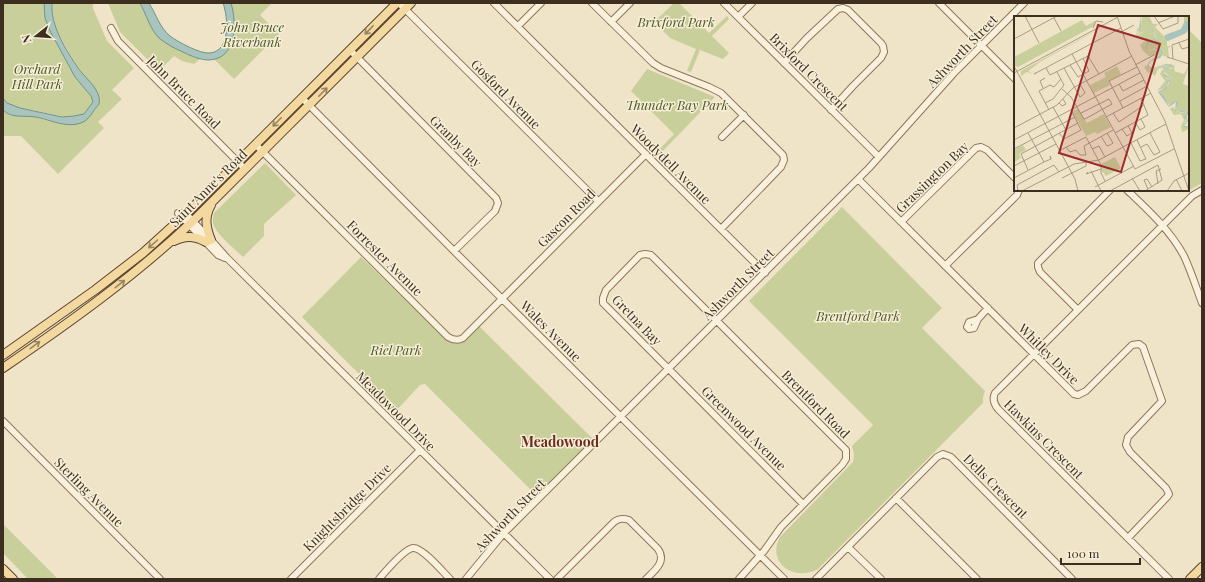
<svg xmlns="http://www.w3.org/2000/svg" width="1205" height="582" font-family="'Playfair Display',serif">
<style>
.green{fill:#c9cf9b}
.water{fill:#a9c4bc;stroke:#6f938a}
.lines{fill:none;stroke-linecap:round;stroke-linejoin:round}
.minor-casing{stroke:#8d765c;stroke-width:8}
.major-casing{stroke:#5b4430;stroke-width:10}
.minor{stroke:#faf1dc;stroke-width:6}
.major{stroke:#f3d9a0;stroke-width:8}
.oneway{stroke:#988460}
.labels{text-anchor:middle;stroke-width:3;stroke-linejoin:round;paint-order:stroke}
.park-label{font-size:13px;font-style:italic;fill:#4d5a26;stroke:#f7eed8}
.street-label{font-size:13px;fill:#3d2e20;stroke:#f7eed8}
.neighbourhood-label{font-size:14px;font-weight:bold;fill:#6b2e1e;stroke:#f7eed8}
.inset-road{fill:none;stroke:#a89b85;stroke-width:1}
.view{fill:#9e2a2b;fill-opacity:0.15;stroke:#9e2a2b;stroke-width:2}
.inset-edge{fill:none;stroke:#3d2e20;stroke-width:2}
</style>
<rect width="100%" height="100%" fill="#f0e4c8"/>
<path class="green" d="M3 3H44V8L57 45 75 77 91 96 93 102 84 114 65 117 12 106 7 103 3 98Z
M52 3H93V8L107 41 134 68 112 90 122 99 98 122 104 128 58 174 21 136H3V110L4 111 35 117 56 123 73 124 86 120 99 104 98 94 78 68 56 30 52 12Z
M108 3H140L149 21 193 57 200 59 194 64 182 61 174 56 159 71 120 32Z
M231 3H272L260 15 279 34 234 79 214 59 223 55 232 6Z
M674 3H679L709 33 727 16 729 19 712 36 729 53 723 59 700 50 691 72 687 71 696 49 670 38 654 22Z
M1188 29 1202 43V183L1186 192 1184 190H1188Z
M647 69 715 97 659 155 656 153 674 134 631 91Z
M265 163 296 195 264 224V236L243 257C234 248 220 238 214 226 212 222 213 217 214 213Z
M842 207 942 308 922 328 985 391 983 397V403L818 569C794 582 766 563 780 537L853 462 854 454 852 446 873 425 749 301Z
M361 257 449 342C463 345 469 335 479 326L592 438 591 442 539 496H537L425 384 420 385 396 411 302 317Z
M3 524 58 579H28L3 553Z"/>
<path class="water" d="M44 3H52C50 25 66 50 78 68 85 78 102 90 99 104 94 109 91 117 85 121 70 130 51 120 36 117 24 115 12 119 3 110V98L7 103 20 108 62 117 74 116 84 114 93 102 91 96 75 77 50 31 45 18Z
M140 3H149C156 14 160 28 170 36 178 42 200 54 210 53 231 51 228 17 223 3H231C237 23 237 59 209 60 200 60 191 56 183 52 174 48 166 44 159 38 150 29 146 14 140 3Z"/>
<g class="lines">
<g class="minor-casing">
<path id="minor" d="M399 3 598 201
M494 3 765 273
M592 3 653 63 661 68 709 87 721 93 783 155 784 160 781 167 721 229
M724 3 879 157
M939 3 1015 79
M738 17 752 3
M611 22 630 3
M518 26 541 3
M111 28 118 41 245 169
M350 50 496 198 498 203 495 211 454 251
M784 63 807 38 838 9 843 8 848 10 881 43 883 46 884 52 881 58 853 86 831 110
M302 98 454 251 784 579
M722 137 744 115
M255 144 448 337C453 340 458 341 463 338L646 154
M858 179 1074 394 1078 395 1086 391 1132 345 1139 344 1143 347 1162 401 1128 437 1126 445 1130 452 1166 488 1169 494 1167 497 1128 538
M1127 190C1148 210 1170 230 1184 256 1191 271 1196 287 1202 303
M178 213 186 214 211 240 227 258 550 579
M180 215 218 255 225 258
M901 222 976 148 981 147 987 150 1015 178
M945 266 1017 195 1019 190
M1078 310 1040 272 1038 267V263L1110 190
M978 319 974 328 969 329 967 327 969 322 978 319 988 308
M3 421 160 579
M896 498 977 579
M848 547 881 579
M291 579 420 450
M379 579C385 572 404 549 413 548 422 547 443 572 450 579
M466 579 503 534 869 168 954 73 1024 3
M557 579 614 522C619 518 623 518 629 520L658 549C667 562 654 571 646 579
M739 579 764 551 781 527 842 465 846 459V450L651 255 645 254 640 255 606 290 603 298V303L803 504
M816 579 937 457 943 454 951 457 1072 579
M1169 579 998 409C994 404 992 399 995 393L1192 196 1202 190"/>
</g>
<g class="major-casing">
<path id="major" d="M211 205C204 217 206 228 211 240
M174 241C186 235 195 236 206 242
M3 355 95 290 143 253 186 214 397 3
M3 368C69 323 135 276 193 221L411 3
M3 569 13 579
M1190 579 1202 567"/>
</g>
<use href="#minor" class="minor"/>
<use href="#major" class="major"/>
</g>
<defs><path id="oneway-shaft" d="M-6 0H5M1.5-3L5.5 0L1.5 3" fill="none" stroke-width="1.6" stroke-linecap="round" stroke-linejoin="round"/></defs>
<g class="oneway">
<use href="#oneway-shaft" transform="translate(369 30) rotate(134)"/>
<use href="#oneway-shaft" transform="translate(323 92) rotate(-45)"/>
<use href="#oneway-shaft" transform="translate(277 122) rotate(135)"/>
<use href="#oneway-shaft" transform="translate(153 244) rotate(138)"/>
<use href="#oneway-shaft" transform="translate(120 284) rotate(-38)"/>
<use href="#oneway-shaft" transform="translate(35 345) rotate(-36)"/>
</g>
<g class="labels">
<g class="park-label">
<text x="676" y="27">Brixford Park</text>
<text x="252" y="32">John Bruce<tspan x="252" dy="15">Riverbank</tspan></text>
<text x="37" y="74">Orchard<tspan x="37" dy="15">Hill Park</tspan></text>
<text x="677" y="110">Thunder Bay Park</text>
<text x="858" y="321">Brentford Park</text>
<text x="396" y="355">Riel Park</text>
</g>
<g class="street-label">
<text transform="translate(962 51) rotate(-46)" y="5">Ashworth Street</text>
<text transform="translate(809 72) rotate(45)" y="5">Brixford Crescent</text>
<text transform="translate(184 92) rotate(45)" y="5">John Bruce Road</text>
<text transform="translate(506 94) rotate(45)" y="5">Gosford Avenue</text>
<text transform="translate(456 141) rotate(45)" y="5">Granby Bay</text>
<text transform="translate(671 164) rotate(45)" y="5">Woodydell Avenue</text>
<text transform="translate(932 177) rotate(-44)" y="5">Grassington Bay</text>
<text transform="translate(208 188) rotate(-45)" y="5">Saint Anne's Road</text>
<text transform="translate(566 218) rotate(-45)" y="5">Gascon Road</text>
<text transform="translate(385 258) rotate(45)" y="5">Forrester Avenue</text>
<text transform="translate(738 284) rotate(-45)" y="5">Ashworth Street</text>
<text transform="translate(637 320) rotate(46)" y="5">Gretna Bay</text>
<text transform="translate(551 331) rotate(45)" y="5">Wales Avenue</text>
<text transform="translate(1049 354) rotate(45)" y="5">Whitley Drive</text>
<text transform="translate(816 404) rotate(45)" y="5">Brentford Road</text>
<text transform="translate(396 411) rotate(45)" y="5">Meadowood Drive</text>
<text transform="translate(744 428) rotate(45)" y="5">Greenwood Avenue</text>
<text transform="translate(1044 439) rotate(45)" y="5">Hawkins Crescent</text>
<text transform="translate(996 486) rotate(45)" y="5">Dells Crescent</text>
<text transform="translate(89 492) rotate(45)" y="5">Sterling Avenue</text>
<text transform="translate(347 507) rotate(-45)" y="5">Knightsbridge Drive</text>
<text transform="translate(510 515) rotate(-46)" y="5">Ashworth Street</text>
</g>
<g class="neighbourhood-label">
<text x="560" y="447">Meadowood</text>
</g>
</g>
<g transform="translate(1014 16)">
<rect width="175" height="175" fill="#f0e4c8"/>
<path d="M128 0H135L139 8H144L141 11 150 20 167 13 170 9V0H175V13L172 17 153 25V30H157L154 32 155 41 149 40 150 35 146 33 141 32 132 35 144 33 149 36 148 39 135 40 129 35 126 29 132 24 122 21 123 13 126 11 123 16 124 19 126 18 134 13 139 15 141 20 145 25 141 16 136 12 124 18 127 11ZM68 4 72 10 81 5 80 10 4 51 1 50 0 41ZM101 4 26 46 14 55 19 58 13 56 7 60V55ZM161 45 160 55 170 58 175 49 169 68 175 70V96L161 94 163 86H159L156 90 146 76 154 70 155 65 159 63 150 56 153 53 159 54V52H152L149 55 152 62 157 63 153 67 152 71 143 75 151 65 146 58 149 52 144 53 141 60 136 56 134 57 130 51 133 49 139 53 157 48 160 50ZM103 50 107 58 95 65 96 69 80 77 76 69 92 61 90 57ZM159 91 163 96 174 97 169 111 175 110V113L168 116 167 110 170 104 167 98 160 99 156 93ZM64 93 73 107 90 98 97 111 83 118 81 116 72 120 59 97 60 94ZM9 129 12 134 5 138 7 142 0 146V134ZM101 141 107 152 92 160 87 154V148Z" fill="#c9cf9b"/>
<path d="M127 0V11L124 18 136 12 141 16 146 27 144 28 140 24 135 26 132 34 143 32 148 34 150 37 146 42 137 45 134 50 139 52 152 48 158 49 160 54 153 53 149 57 159 63 154 66 153 72 146 76 151 82 155 90 159 86 162 85 164 87 161 94 175 96V98L172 100 174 105 170 110H175L171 112 169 110 173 104 170 101 174 97 161 95 162 86 155 91 144 76 152 71 153 65 158 63 151 61 149 56 152 52 159 53 158 50 152 49 138 53 133 50 136 45 149 37 143 33 131 34 134 25 140 23 145 26 140 16 135 13 124 18ZM175 4V12L172 17 154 25 151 23V19L167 13 171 5Z" fill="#a9c4bc"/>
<path class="inset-road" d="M11 0 25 27M103 0 115 35 151 105 175 175M140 0 149 13 164 7V0M40 2 47 15M144 7 161 0M79 12 82 5 89 6M107 16 120 9M0 23 43 0M165 27 168 33 175 31M58 38 121 153 160 133M153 41 175 48M159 43 158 29 175 23M56 49 64 61 75 55 69 42M121 49 140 39M0 50 61 163 64 175M32 52 36 59 50 52M0 57 104 1M22 57 20 58 107 12M66 68 71 77 66 81 50 52 74 40 85 58M105 68 109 75 130 64M29 72 26 65 31 62 30 63M48 73 57 81 70 103H71L98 88 95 83 67 97M106 85 133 70M31 87 39 83 50 69 43 56M45 87 48 90 52 88 49 83M39 91 52 114M109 92 95 65 123 51M35 94 25 75 36 69 40 71 47 63M99 97 105 106 130 89M92 101 137 77M121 106 126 114 131 111 127 103M0 112 43 89 59 72 118 40M108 113 113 120 118 117 114 110M14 117 30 146M45 117 50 123 67 114 57 94M101 117 134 99 127 82M87 120 93 130 96 129 99 127 93 117M0 124 126 57M117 127 126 145 132 143 123 124M52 131 56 136 62 134 66 139H72L70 130 99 114M127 131 133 128 140 139 146 136 136 117M0 133 61 101M78 133 85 130 91 141M45 135 72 121 87 149V157L91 165M0 150 42 128M14 154 7 138 64 107M77 155 87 175M74 156 72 158 87 153M0 162 30 146 37 143V142L36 140 37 143M48 162 72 150V146M118 162 126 175M162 163 168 175M144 168 142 155 147 153M81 171 120 150M134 173 130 164 133 163 138 171M4 175 3 169 40 149 45 156M8 175 60 148 85 144 152 108M96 175 144 149 148 164 131 175M153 175 160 165 175 157"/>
<path class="view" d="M84 9 146 28 107 156 45 137Z"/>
<rect width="175" height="175" class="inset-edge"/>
</g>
<rect width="1205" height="582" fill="none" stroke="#3d2e20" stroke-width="8"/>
<g transform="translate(36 36) rotate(253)" stroke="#f7eed8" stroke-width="3" paint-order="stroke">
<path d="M0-3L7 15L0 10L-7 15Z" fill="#3d2e20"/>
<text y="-6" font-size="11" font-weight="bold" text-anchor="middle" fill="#3d2e20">N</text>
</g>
<path d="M1061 558v6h79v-6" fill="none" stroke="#3d2e20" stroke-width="2"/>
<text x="1067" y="558" font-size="12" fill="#3d2e20" stroke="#f7eed8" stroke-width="3" paint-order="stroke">100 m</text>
</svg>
